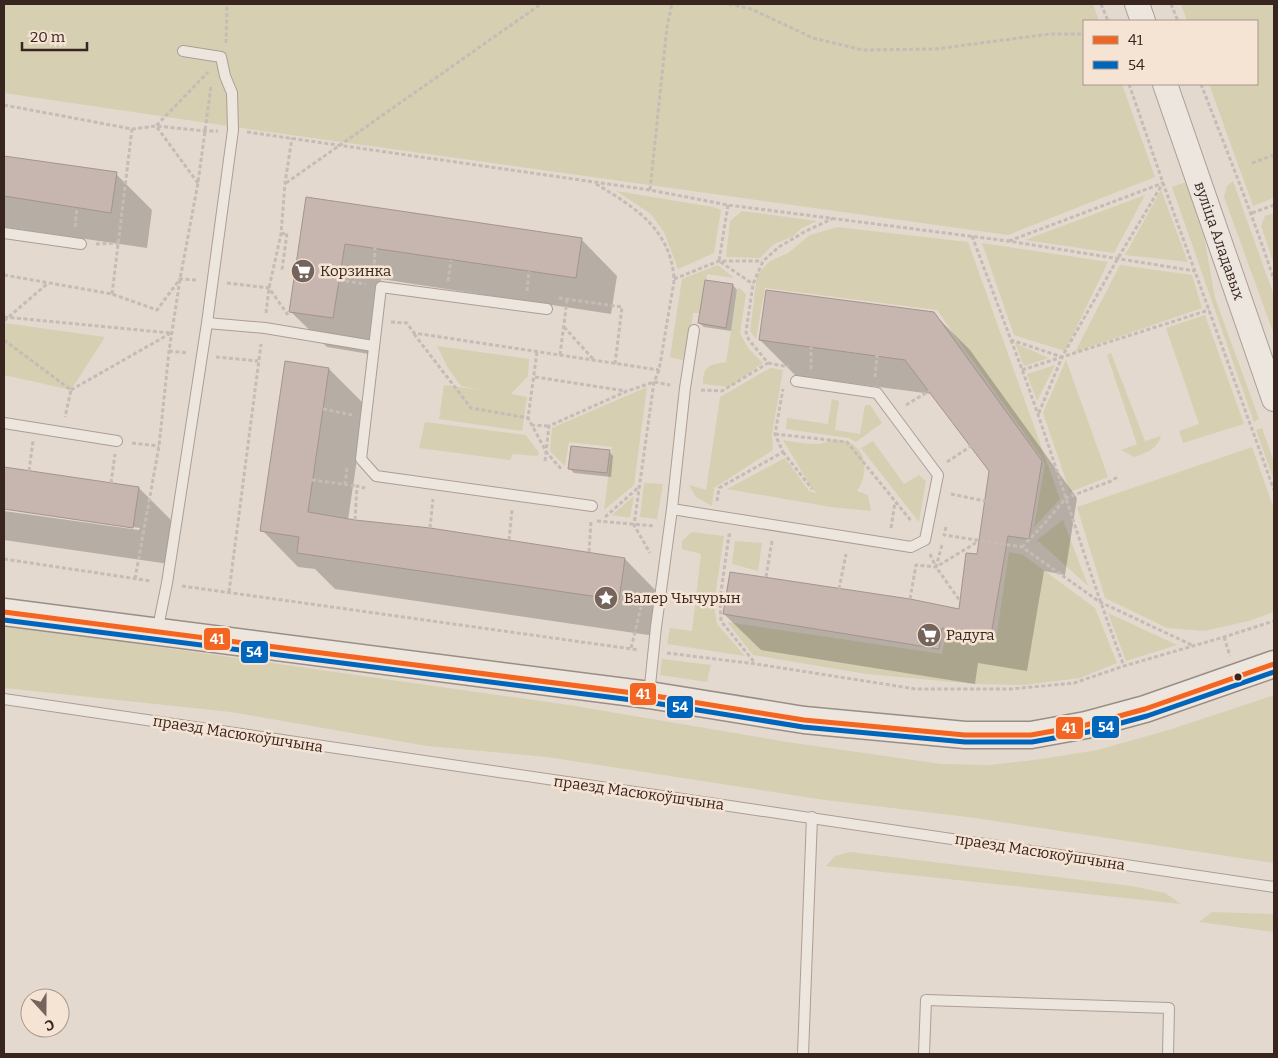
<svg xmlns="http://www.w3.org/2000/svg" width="1278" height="1058" font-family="Bitter,serif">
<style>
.green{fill:#d6cfb1}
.shadow{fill:#0003}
.building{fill:#c7b6af;stroke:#a4948d}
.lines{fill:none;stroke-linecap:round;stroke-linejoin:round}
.service-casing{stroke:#a99f97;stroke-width:12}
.tertiary-casing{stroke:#a99f97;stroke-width:26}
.secondary-casing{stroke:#998e86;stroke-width:29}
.path{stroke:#c5bcb6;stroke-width:3;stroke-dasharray:4 2.5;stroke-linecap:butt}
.service{stroke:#ece6df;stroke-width:10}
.tertiary{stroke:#ece6df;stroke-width:24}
.secondary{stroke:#ece6df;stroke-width:26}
.bus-1-casing{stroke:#f5e4d4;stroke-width:9}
.bus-2-casing{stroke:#f5e4d4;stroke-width:9}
.bus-1{stroke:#f26522;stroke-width:5}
.bus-2{stroke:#0065bd;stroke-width:5}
.bus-dot{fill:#38251f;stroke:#f5e4d4;stroke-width:2}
.labels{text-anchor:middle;stroke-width:5;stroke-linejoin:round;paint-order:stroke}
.street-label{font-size:15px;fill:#38251f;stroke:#f5e4d4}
.poi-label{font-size:15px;fill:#38251f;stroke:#f5e4d4;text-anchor:start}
.line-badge{stroke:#f5e4d4;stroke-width:2}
.badge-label{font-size:14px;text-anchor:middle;font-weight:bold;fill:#fff}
</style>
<rect width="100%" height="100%" fill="#e4d9ce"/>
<path class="green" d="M4 4H1093L1099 21H1084V84H1122L1155 177 1008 235 255 130 4 93Z
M1181 4H1274V198L1253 206 1209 84H1257V21H1187Z
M1233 181 1274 296V335L1224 197 1227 186Z
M1186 182 1204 237 1215 298 1259 419 1254 422 1172 187Z
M1161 190 1188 262 1125 255Z
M616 191 713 207 721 210 714 253 678 269 664 232 651 214Z
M1145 195 1114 253 1025 240Z
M742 211 817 221 802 228 792 237 774 244 760 258 726 257 730 221Z
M1274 213V264L1261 226 1265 216Z
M837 227 968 242 1060 499 1034 527 1045 464 1040 455 937 310 765 288 756 339 750 331 757 275 770 261 788 253 810 235Z
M982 243 1108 262 1065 351 1014 335Z
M718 265 734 278 707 274 701 313H693L686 361 670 357 682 279Z
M1120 265 1192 275 1202 308 1075 352Z
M738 287 746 294 740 333 748 348 763 363 729 387 703 384C703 365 710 365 726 362Z
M1205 315 1244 424 1183 443 1179 431 1199 424 1166 328Z
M4 323 105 337 71 390 4 375Z
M1015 343 1049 358 1024 366Z
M437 346 529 359 528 376 511 394 527 397 522 431 439 419 444 385 481 390 461 386 448 368Z
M1111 353 1145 441 1161 436C1157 450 1147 452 1134 457L1121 450 1137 444 1107 355Z
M1066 360 1108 477 1070 492 1043 413Z
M1055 365 1037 401 1027 374Z
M770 368 783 370 772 434 773 450 714 488 712 506 696 497 689 485 706 490 720 397Z
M647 387 634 485 604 510 612 447 569 442 565 466 550 451 552 428Z
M832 399 839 401 835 430 860 434 865 405H870L882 423 856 442 849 438 786 429 787 418 828 424Z
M425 422 526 435 539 453 537 456 513 454 510 460 419 448Z
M1262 428 1274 462V481L1256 430Z
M783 440C794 442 806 444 817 444 825 444 831 439 840 440 867 444 870 471 857 491L868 495 871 511 831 507 727 489 785 458 809 491 818 494 812 489Z
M873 441 904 484 919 475 926 481 919 522 861 448Z
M1252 447 1274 509V612L1249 621 1204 631 1167 628 1105 598 1077 507Z
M644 483 663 484 657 519 640 517Z
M634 496 630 518 612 515Z
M1063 520 1088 586 1037 540Z
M692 532 724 536 714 604 717 624 745 656 667 644 670 628 692 631 701 554 682 549V541Z
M735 541 762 543 758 571 732 564Z
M1009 552 1023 555 1095 608 1117 663 1080 678 1024 685 975 684 867 674 753 655 727 622 942 654 946 633 996 639Z
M1108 613 1177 645 1126 661Z
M4 625 569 705 787 742 941 764 989 765 1042 759 1097 750 1169 730 1274 695V863L968 817 825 800 547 757 427 746 231 712 4 688Z
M662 659 711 665 707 682 660 675Z
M850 852 1131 886 1165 893 1181 904 826 866 835 856Z
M1212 912 1274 914V932L1199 922Z"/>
<path class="shadow" d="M4 157 116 174 152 210 147 248 4 227Z
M307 199 581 239 617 276 611 314 381 279 369 354 327 347 290 311Z
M706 281 733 285 737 290 731 331 704 327 699 323Z
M933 313 970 350 1077 498 1065 575 1044 571 1027 671 978 663 975 684 761 650 724 614 960 610 978 556 991 471 932 394 796 376 760 340Z
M329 369 365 405 348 520 625 559 661 596 655 636 335 589 315 569 298 567 262 530Z
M609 451 613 456 611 477 574 473 569 468Z
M4 468 139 488 175 524 169 564 4 540V511L139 530 140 528 4 508Z"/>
<path class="building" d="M4 156 117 172 111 213 4 196Z
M306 197 582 238 576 278 345 244 333 318 289 312Z
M705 280 733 284 726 328 698 323Z
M766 290 934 312 1042 461 1029 539 1008 536 991 635 942 628 939 649 723 614 730 572 910 599 959 609 966 553 977 554 989 471 905 360 759 340Z
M285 361 329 368 308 512 355 520 430 528 625 558 619 600 297 553 299 537 260 531Z
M571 446 610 450 607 473 568 469Z
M4 467 139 487 133 528 4 509Z"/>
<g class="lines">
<g class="service-casing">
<path id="service" d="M4 233 81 244
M547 309 381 287 361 459 376 476 592 506
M207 323 265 328 373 346
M4 423 117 441
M672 509 685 388 694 330
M157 632 167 583 207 323 233 130 232 93 225 76 221 57 183 51
M649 695 656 627 672 509 911 547 925 540 938 475 877 393 796 381
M4 699C427 762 851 823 1274 887
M803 1054 812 817
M924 1054 926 1000 1169 1008 1168 1054"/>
</g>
<g class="tertiary-casing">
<g id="tertiary">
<path d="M1137 4 1143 21"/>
<path id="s1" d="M1165 84 1274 399"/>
</g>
</g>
<g class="secondary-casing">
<path id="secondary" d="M4 612 649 695 804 720 965 735H1031L1086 725 1145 709 1274 664"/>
</g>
<path class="path" d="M729 4 751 9 813 38 863 50 935 49 1050 34H1084
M1101 4 1108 21
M1171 4 1178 21
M226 43 227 4
M1129 84 1163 183 1274 490
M1201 84C1226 149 1252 213 1274 280
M4 105 132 129 156 126 205 131H218
M247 132 650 190 728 205 1008 241 1195 271
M1252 163 1274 155
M198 183 156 126 208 72
M286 183 541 4
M596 184C635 207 670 229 674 278 674 286 671 297 670 305 666 327 663 348 659 370L654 382 634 525 650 553
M650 190 667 27 672 4
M728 205 719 261 753 284
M1252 213 1274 205
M75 227 77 208
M281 234 287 233 282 270
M972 236 1011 340 1062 357 1209 310
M1009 241 1163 183 1118 258 1062 357 1038 415
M96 244 120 243
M374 270 375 248
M4 275 112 294 157 310 180 279 198 280
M674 279 719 261H762
M339 280 366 284
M448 281 451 260
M227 283 269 288 288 315
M527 291 529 271
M112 294 132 129
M559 298 622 307 615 364
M266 313 269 288 281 234 285 183 292 138
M4 317 171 333
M4 321 48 283
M391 322 407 323 414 333 659 370
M564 327 593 359
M414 334 471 408 528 418
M4 340 71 390 65 417
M1011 340C1052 447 1083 559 1124 666
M169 351 188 353
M537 352 528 418 547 453 562 470
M560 355 567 300
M216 357 258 361
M768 363 789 367
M811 369V347
M1022 370 1062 357
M535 377 626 391
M875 377 877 355
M71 390 171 333
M701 390 722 391 768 363 749 340 746 332 753 284 763 261 779 247 806 231 834 218
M906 405 929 391
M323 409 352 415
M531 425 549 426
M775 434 847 442 912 522
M132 443 159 446
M783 452 812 489
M545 461 549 426 627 391 654 382 670 385
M947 462 971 446
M29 471 33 441
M312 480 357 486
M111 483 115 454
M345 485 347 467
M951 494 985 501
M717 501 719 488 783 452 775 434 783 389
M605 517 640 486
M355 520 357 486 365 488
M597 521 655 526
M946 527 944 535 1022 547 1100 602 1194 646
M430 528 433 499
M891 528 895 502
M731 535H729L720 599 721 621 755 663
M509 540 512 510
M942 545 936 567 960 601
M1022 547 1043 525 1066 498 1111 481 1119 476
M589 552 591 521
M930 554 936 567
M4 559 151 581
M766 577 772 541
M135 579 159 446 169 351 180 279 198 183 211 86
M182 586 639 650
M839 589 846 554
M229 592 261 344
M910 599 916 565 936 567 979 541
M1224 637 1230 656
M631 648 641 607
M667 653 756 664 916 689H1011L1074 683 1124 666 1224 637 1274 621"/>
<use href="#service" class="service"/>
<use href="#tertiary" class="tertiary"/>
<use href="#secondary" class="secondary"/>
<g class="bus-1-casing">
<path id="bus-1" d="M4 612 649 695 804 720 965 735H1031L1086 725 1145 709 1274 664"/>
</g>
<g class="bus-2-casing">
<path id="bus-2" d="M4 620 648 702 803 727 965 742H1032L1088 732 1147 716 1274 672"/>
</g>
<use href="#bus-1" class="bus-1"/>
<use href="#bus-2" class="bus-2"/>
</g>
<defs>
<g id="supermarket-disc" transform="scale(1.25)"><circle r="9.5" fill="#74645c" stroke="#f5e4d4"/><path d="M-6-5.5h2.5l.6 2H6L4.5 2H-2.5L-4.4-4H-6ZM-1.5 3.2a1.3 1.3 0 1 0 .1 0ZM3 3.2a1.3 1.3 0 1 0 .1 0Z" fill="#fff"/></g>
<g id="sight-disc" transform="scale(1.25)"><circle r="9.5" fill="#74645c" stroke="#f5e4d4"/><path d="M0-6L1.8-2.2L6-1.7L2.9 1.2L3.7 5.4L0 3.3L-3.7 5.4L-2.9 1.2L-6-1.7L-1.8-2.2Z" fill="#fff"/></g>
</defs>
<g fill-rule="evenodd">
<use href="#supermarket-disc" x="303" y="271"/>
<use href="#sight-disc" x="606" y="598"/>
<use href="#supermarket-disc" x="929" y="635"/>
</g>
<circle class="bus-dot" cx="1238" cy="677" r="4.5"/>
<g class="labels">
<g class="street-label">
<text dy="5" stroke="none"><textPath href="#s1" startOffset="166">вуліца Аладавых</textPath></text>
<text transform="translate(238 734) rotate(9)" y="5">праезд Масюкоўшчына</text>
<text transform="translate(639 793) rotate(8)" y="5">праезд Масюкоўшчына</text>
<text transform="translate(1040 852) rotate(9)" y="5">праезд Масюкоўшчына</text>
</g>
<g class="poi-label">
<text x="320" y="276">Корзинка</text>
<text x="624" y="603">Валер Чычурын</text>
<text x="946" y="640">Радуга</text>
</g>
</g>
<g class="line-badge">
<rect x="203" y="627" width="28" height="24" rx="5" fill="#f26522"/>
<rect x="240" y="640" width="29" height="24" rx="5" fill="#0065bd"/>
<rect x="629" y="682" width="28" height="24" rx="5" fill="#f26522"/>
<rect x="666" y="695" width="28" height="24" rx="5" fill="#0065bd"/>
<rect x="1091" y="715" width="29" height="24" rx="5" fill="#0065bd"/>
<rect x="1055" y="716" width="29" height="24" rx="5" fill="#f26522"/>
</g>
<g class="badge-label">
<text x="217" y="644">41</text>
<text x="254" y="657">54</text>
<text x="643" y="699">41</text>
<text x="680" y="712">54</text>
<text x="1106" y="732">54</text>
<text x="1069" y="733">41</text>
</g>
<rect width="1278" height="1058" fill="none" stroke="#38251f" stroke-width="10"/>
<rect x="1083" y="20" width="175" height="65" fill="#f5e4d4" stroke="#a9988c"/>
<rect x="1093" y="36" width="25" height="8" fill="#f26522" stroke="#a9988c"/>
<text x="1128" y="45" font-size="15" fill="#38251f">41</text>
<rect x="1093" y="61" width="25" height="8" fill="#0065bd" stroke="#a9988c"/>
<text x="1128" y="70" font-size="15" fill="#38251f">54</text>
<g transform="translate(45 1013) rotate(159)"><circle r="24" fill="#f5e4d4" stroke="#a9988c"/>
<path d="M0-4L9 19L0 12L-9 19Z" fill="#74645c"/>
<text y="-8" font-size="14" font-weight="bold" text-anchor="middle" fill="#38251f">С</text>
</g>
<path d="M22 42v8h65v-8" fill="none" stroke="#38251f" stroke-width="2.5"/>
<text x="30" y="42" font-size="15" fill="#38251f" stroke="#f5e4d4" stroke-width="4" paint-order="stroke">20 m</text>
</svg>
